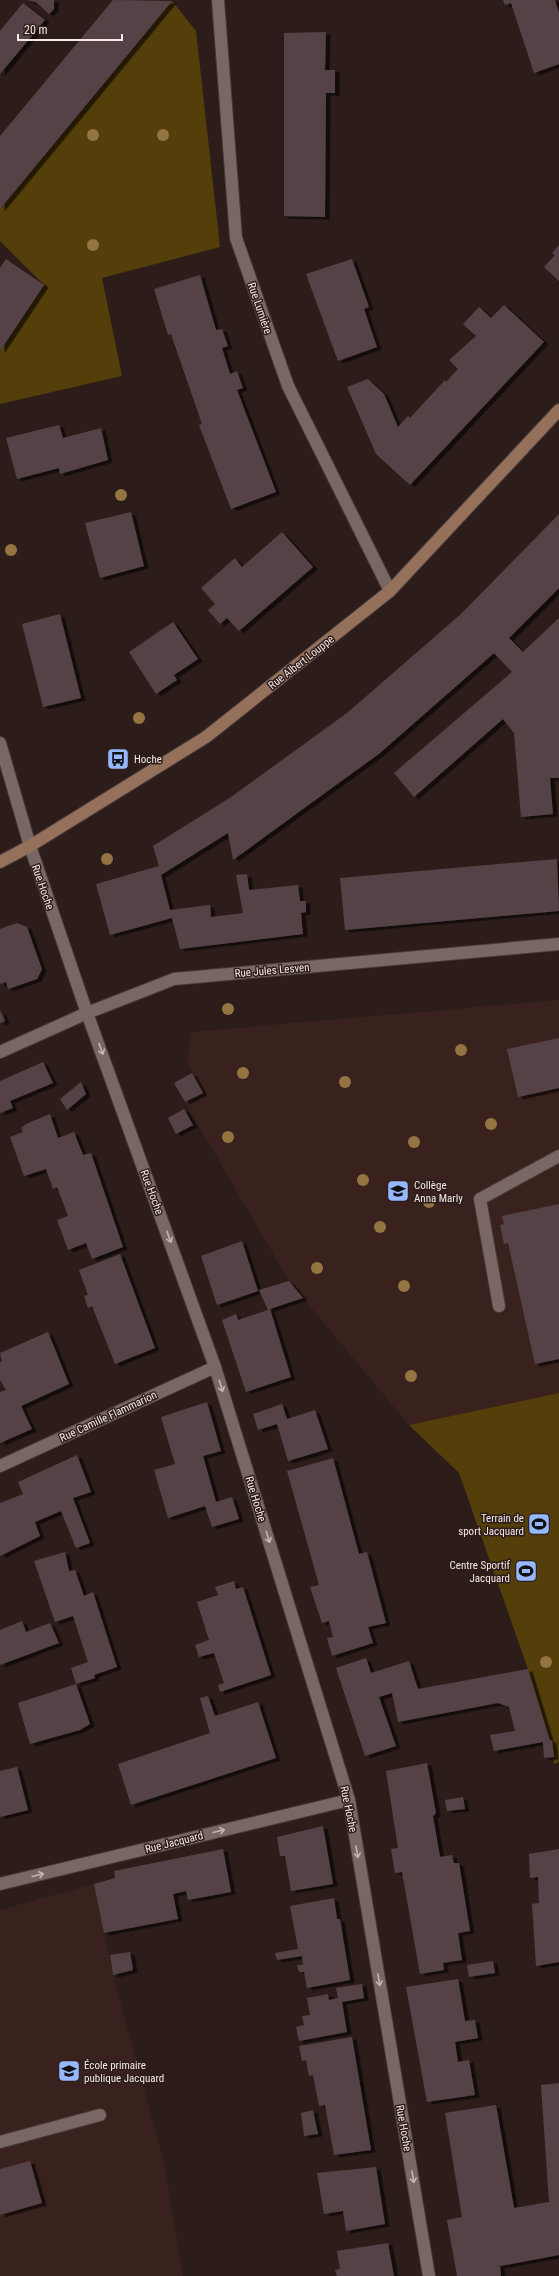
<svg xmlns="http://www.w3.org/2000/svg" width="559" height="2276" font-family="'Roboto Condensed',sans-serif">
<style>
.built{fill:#39221e}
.green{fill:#543e09}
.building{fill:#554346;filter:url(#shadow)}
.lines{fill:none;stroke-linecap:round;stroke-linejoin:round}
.service-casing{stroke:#463937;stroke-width:14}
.minor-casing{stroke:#463937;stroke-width:14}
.tertiary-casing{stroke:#463937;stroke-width:14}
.secondary-casing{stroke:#463937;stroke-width:14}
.service{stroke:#7a6763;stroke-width:12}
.minor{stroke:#7a6763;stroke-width:12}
.tertiary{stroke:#7a6763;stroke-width:12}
.secondary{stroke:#95715c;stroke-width:12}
.tree{fill:#947441}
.oneway{stroke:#c4b6b2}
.labels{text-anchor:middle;stroke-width:3;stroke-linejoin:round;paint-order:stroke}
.street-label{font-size:11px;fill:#f5eae7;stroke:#2d1d1a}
.poi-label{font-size:11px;fill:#f5eae7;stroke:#2d1d1a;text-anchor:start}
</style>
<defs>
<filter id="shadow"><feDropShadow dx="4.5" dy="2.5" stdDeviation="0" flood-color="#0009"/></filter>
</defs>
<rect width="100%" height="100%" fill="#2d1d1a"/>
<path class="built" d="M559 1000V1393L409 1425 289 1281 185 1102 203 1093 187 1062 192 1032Z
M94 1884 113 1975 165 2167 183 2276H0V1910Z"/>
<path class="green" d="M172 1 196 31 220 247 102 278 122 376 0 404V351L44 285 0 241V209Z
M559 1393V1762L554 1764 552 1741H550L528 1669 459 1473 409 1425Z"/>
<path class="building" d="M27 0H54V9L49 14 36 2Z
M113 0 172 1 0 209V136Z
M503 0H555L559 13V64L534 73 511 3 505 5Z
M23 3 45 20 0 74V31Z
M326 32 325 70H335V93H326L325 217 284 216V33Z
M559 245V281L544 267 555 255 552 253Z
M6 259 44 285 0 351V268Z
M352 259 369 307 364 309 377 347 338 361 306 274Z
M200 275 216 330 222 329 228 346 222 348 230 374 237 371 243 388 237 390 276 492 231 509 199 425 202 424 171 334 168 335 154 289Z
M504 305 544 342 410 485 376 454 347 387 368 379 384 394 398 427 408 416 410 418 445 380 446 382 458 369 449 360 476 336 463 324 479 307 491 318Z
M59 425 63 438 101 428 108 460 60 474 59 468 17 479 6 438Z
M131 512 144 566 100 578 85 523Z
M559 514V588L509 638 523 652 559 618V778H550L553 814 521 817 514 733 503 719 414 797 394 773 512 672 494 653 380 753 233 860 228 833 161 875 170 910 210 905 211 917 243 913 236 875 247 874 249 890 298 885 300 901H306V912L301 913 303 934 180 949 172 918 110 935 96 884 159 866 153 846 231 797 347 713 461 614Z
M282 532 313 567 239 631 227 618 220 624 208 610 215 604 201 588 235 558 242 567Z
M60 614 81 698 43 707 22 624Z
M173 622 198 659 174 675 177 680 156 694 129 652Z
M557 859 559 911 345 930 340 878Z
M17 923 27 927 42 969 37 979 8 989 6 982 0 984V929Z
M0 1010 5 1021 0 1023Z
M559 1038V1088L518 1097 507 1049Z
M43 1062 53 1083 10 1101 13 1108 0 1113V1081Z
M192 1073 203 1093 185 1102 174 1083Z
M81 1082 86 1094 67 1110 60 1099Z
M184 1109 193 1125 176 1134 168 1118Z
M50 1114 58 1138 74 1132 83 1155 91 1153 123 1247 92 1259 86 1243 68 1250 57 1220 68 1216 57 1187 53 1189 46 1169 24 1176 10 1137 23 1132 21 1128 26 1124Z
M559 1204V1359L535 1364 508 1243 504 1244 500 1225 504 1224 502 1216Z
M242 1241 258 1291 217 1305 201 1256Z
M120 1254 155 1348 115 1364 92 1306 88 1308 84 1296 88 1295 79 1270Z
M289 1281 303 1298 270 1309 291 1377 246 1392 222 1320 236 1314 238 1320 268 1310 259 1290Z
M48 1332 69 1384 21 1406 32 1429 0 1443V1392L6 1390 0 1380V1362H2L0 1353Z
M207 1402 221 1451 203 1456 216 1502 232 1497 239 1519 212 1527 205 1506 168 1518 154 1470 175 1464 161 1417Z
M282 1404 287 1419 315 1410 328 1449 288 1461 277 1424 258 1430 253 1414Z
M77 1455 91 1492 73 1498 90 1543 76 1548 61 1511 35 1522 40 1536 0 1556V1503L23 1494 18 1482Z
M333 1458 359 1554 367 1552 386 1623 368 1627 373 1643 332 1656 327 1638 333 1637 329 1621 322 1623 310 1587 319 1585 287 1471Z
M65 1552 69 1571 75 1570 84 1596 93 1592 117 1667 94 1675 95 1678 76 1684 71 1668 88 1662 73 1616 55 1622 34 1561Z
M234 1581 236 1589 243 1587 271 1675 220 1692 218 1685 224 1683 214 1653 199 1657 195 1645 209 1640 197 1602 218 1595 215 1587Z
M22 1621 26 1632 50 1623 59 1643 0 1665V1630Z
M366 1658 371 1673 409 1661 418 1689 528 1669 550 1741 552 1740 554 1757 544 1758 543 1742 494 1751 490 1735 515 1731 509 1707 498 1703 398 1722 392 1693 379 1697 396 1746 365 1756 336 1668Z
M76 1684 90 1724 80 1730 30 1744 18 1703Z
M208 1696 215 1716 258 1702 276 1758 131 1805 118 1764 210 1733 200 1698Z
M427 1763 436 1813 433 1816 440 1857 452 1855 454 1863H459L470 1931 458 1933 462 1960 443 1963 444 1970 420 1974 402 1872 395 1873 391 1849 398 1848 386 1771Z
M17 1767 28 1810 0 1817V1771Z
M463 1797 465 1809 447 1811 445 1800Z
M323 1826 333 1884 291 1891 285 1856H280L277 1837Z
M223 1849 231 1892 188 1900 186 1891 173 1894 178 1919 104 1933 94 1884 115 1878 114 1871Z
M559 1849V1962L536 1966 532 1904 539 1903 538 1877 530 1878 529 1854Z
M334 1898 337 1919H340L350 1980 307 1988 304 1972H299L297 1965H303L302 1956 277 1960 275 1953 298 1949 290 1906Z
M130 1952 133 1970 113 1975 110 1955Z
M493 1961 495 1973 469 1977 467 1965Z
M458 1979 465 2021 475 2020 478 2038 455 2042 458 2062 469 2060 475 2095 427 2102 406 1987Z
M362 1984 364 1998 342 2002 347 2032 299 2041 296 2027 304 2025 302 2016 310 2015 307 1998 328 1994 329 2000 338 1998 336 1988Z
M352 2037 371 2150 334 2155 325 2105 319 2106 313 2075 309 2076 306 2060 302 2061 299 2046Z
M559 2083V2255L500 2266 501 2276H457L447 2220 462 2217 445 2113 496 2105 514 2208 549 2202 541 2085Z
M313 2110 318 2134 304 2136 301 2113Z
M30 2161 42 2203 0 2215V2169Z
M376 2167 385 2224 346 2231 343 2211 324 2214 317 2173Z
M388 2243 394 2276H337L335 2270 340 2269 337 2251Z"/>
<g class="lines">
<g class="service-casing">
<path id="service" d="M499 1306 480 1199 559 1156
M0 2142 100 2115"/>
</g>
<g class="minor-casing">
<path id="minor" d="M218 0 236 238 288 386 390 591
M0 743 30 846
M0 1052 87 1013 174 979 559 944
M0 1466 215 1367
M0 1884 349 1800"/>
</g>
<g class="tertiary-casing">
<path id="tertiary" d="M30 846 87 1013 215 1367 349 1800 429 2276"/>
</g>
<g class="secondary-casing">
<path id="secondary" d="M0 862 30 846 206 737 390 591 559 410"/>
</g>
<use href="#service" class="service"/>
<use href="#minor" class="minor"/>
<use href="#tertiary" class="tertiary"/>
<use href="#secondary" class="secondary"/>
</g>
<g class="tree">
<circle cx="93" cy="135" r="6"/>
<circle cx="163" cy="135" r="6"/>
<circle cx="93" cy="245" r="6"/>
<circle cx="121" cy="495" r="6"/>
<circle cx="11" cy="550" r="6"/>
<circle cx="139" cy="718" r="6"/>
<circle cx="107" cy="859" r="6"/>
<circle cx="228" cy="1009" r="6"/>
<circle cx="461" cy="1050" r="6"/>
<circle cx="243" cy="1073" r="6"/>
<circle cx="345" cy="1082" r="6"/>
<circle cx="491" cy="1124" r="6"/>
<circle cx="228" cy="1137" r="6"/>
<circle cx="414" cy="1142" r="6"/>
<circle cx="363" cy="1180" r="6"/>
<circle cx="429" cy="1202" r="6"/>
<circle cx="380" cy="1227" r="6"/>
<circle cx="317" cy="1268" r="6"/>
<circle cx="404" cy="1286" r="6"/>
<circle cx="411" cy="1376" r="6"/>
<circle cx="546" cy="1662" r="6"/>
</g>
<defs><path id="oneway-shaft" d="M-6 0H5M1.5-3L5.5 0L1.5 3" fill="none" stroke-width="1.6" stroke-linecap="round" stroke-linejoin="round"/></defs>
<g class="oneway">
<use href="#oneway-shaft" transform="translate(101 1049) rotate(70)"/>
<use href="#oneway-shaft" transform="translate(169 1237) rotate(70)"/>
<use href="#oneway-shaft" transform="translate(221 1386) rotate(73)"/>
<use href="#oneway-shaft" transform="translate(268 1537) rotate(73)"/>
<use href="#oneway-shaft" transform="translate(219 1831) rotate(-14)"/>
<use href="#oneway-shaft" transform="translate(357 1852) rotate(80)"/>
<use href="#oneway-shaft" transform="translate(38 1875) rotate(-14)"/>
<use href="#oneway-shaft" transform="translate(379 1980) rotate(80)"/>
<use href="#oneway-shaft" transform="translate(413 2177) rotate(80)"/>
</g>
<defs>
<g id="bus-square" transform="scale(1.15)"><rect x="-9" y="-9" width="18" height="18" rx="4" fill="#96b6fd" stroke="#2d1d1a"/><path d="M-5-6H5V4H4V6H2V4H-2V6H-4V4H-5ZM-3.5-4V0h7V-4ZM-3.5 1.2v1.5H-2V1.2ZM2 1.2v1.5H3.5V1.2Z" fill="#111"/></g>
<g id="school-square" transform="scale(1.15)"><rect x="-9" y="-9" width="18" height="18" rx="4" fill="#96b6fd" stroke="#2d1d1a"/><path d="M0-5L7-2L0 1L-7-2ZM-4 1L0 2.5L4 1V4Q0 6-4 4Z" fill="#111"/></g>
<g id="stadium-square" transform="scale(1.15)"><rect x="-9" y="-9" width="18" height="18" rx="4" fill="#96b6fd" stroke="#2d1d1a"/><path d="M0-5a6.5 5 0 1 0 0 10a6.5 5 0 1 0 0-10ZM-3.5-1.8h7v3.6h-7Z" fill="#111"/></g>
</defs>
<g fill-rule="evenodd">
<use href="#bus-square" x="118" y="759"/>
<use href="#school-square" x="398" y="1191"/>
<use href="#stadium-square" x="539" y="1524"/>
<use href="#stadium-square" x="526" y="1571"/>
<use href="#school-square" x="69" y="2071"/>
</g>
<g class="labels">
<g class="street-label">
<text transform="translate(260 308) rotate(71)" y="4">Rue Lumière</text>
<text transform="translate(301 662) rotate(-38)" y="4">Rue Albert Louppe</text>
<text transform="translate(43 887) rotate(71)" y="4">Rue Hoche</text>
<text transform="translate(272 970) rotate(-5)" y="4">Rue Jules Lesven</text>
<text transform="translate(152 1192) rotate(70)" y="4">Rue Hoche</text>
<text transform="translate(108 1416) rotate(-25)" y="4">Rue Camille Flammarion</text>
<text transform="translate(256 1499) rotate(73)" y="4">Rue Hoche</text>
<text transform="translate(349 1809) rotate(78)" y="4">Rue Hoche</text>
<text transform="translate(174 1842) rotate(-14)" y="4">Rue Jacquard</text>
<text transform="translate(404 2128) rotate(80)" y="4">Rue Hoche</text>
</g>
<g class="poi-label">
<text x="134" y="763">Hoche</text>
<text x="414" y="1189">Collège<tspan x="414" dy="13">Anna Marly</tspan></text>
<text x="524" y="1522" text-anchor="end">Terrain de<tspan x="524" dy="13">sport Jacquard</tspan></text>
<text x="510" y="1569" text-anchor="end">Centre Sportif<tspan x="510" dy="13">Jacquard</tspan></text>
<text x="84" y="2069">École primaire<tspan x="84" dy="13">publique Jacquard</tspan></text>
</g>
</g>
<path d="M18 34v6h104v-6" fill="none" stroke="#f5eae7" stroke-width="2"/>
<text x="24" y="34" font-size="12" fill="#f5eae7" stroke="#2d1d1a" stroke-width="3" paint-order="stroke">20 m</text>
</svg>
